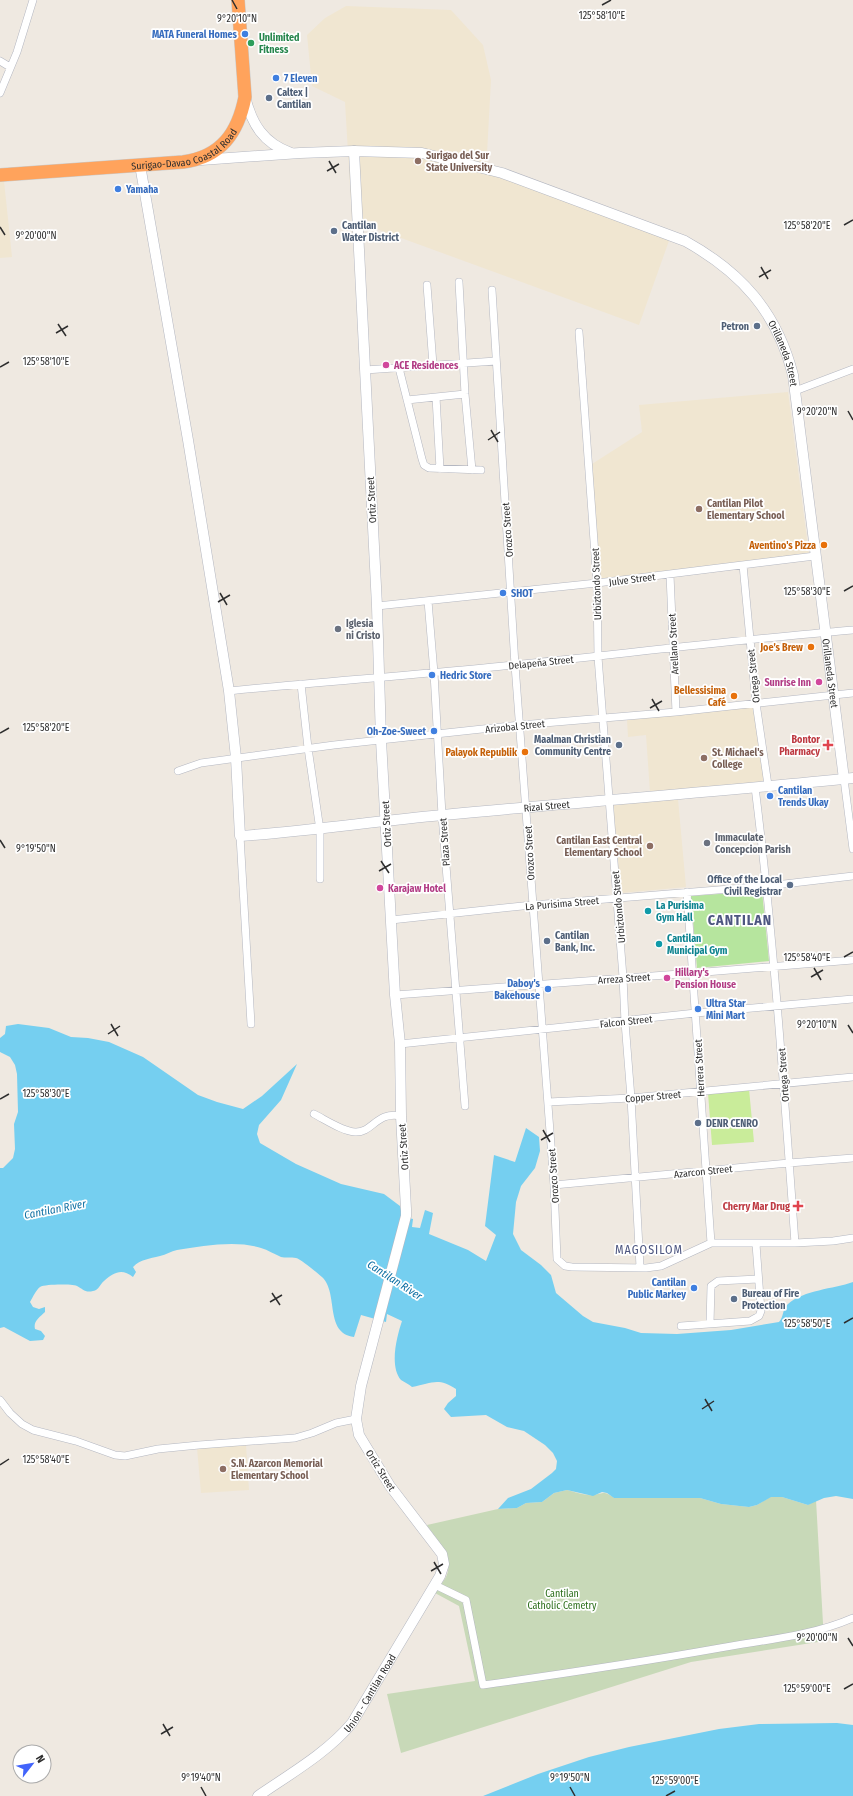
<svg xmlns="http://www.w3.org/2000/svg" width="853" height="1796" font-family="'Fira Sans Condensed',sans-serif">
<style>
.education{fill:#f0e6d1}
.green{fill:#b6e59e}
.cemetery{fill:#c8d9b8}
.pitch{fill:#c9ec9a}
.water{fill:#75cff0}
.lines{fill:none;stroke-linecap:round;stroke-linejoin:round}
.street-casing{stroke:#b4b7c1;stroke-width:8}
.secondary-casing{stroke:#b4b7c1;stroke-width:11}
.highway-casing{stroke:#c9c9c9;stroke-width:14}
.street{stroke:#fff;stroke-width:7}
.secondary{stroke:#fff;stroke-width:10}
.highway{stroke:#ffa35c;stroke-width:13}
.ticks{fill:none;stroke:#2e2e2e;stroke-width:1.5}
.shop-dot{fill:#3f7fe0;stroke:#fff;stroke-width:1.5}
.leisure-dot{fill:#2e9e5b;stroke:#fff;stroke-width:1.5}
.service-dot{fill:#5c6f8a;stroke:#fff;stroke-width:1.5}
.education-dot{fill:#8d6e63;stroke:#fff;stroke-width:1.5}
.hotel-dot{fill:#d1479c;stroke:#fff;stroke-width:1.5}
.food-dot{fill:#e8710a;stroke:#fff;stroke-width:1.5}
.worship-dot{fill:#6b7280;stroke:#fff;stroke-width:1.5}
.health-dot{fill:#e0444e;stroke:#fff;stroke-width:1.5}
.culture-dot{fill:#0f9aa8;stroke:#fff;stroke-width:1.5}
.labels{text-anchor:middle;stroke-width:3.5;stroke-linejoin:round;paint-order:stroke}
.shop-label{font-size:10px;font-weight:bold;fill:#366cbe;stroke:#fff;text-anchor:start}
.leisure-label{font-size:10px;font-weight:bold;fill:#27864d;stroke:#fff;text-anchor:start}
.service-label{font-size:10px;font-weight:bold;fill:#4e5e75;stroke:#fff;text-anchor:start}
.street-label{font-size:10px;fill:#2e2e2e;stroke:#fff}
.education-label{font-size:10px;font-weight:bold;fill:#785e54;stroke:#fff;text-anchor:start}
.hotel-label{font-size:10px;font-weight:bold;fill:#b23c85;stroke:#fff;text-anchor:start}
.food-label{font-size:10px;font-weight:bold;fill:#c56008;stroke:#fff;text-anchor:end}
.worship-label{font-size:10px;font-weight:bold;fill:#5b616d;stroke:#fff;text-anchor:start}
.health-label{font-size:10px;font-weight:bold;fill:#be3a42;stroke:#fff;text-anchor:end}
.culture-label{font-size:10px;font-weight:bold;fill:#0d838f;stroke:#fff;text-anchor:start}
.park-label{font-size:10px;fill:#2c6e1b;stroke:#fff}
.water-label{font-size:11px;font-style:italic;fill:#0d6fa3;stroke:#fff}
.quarter-label{font-size:12px;letter-spacing:1px;fill:#4d5680;stroke:#fff}
.district-label{font-size:14px;font-weight:bold;letter-spacing:1px;fill:#4d5680;stroke:#fff}
.ticks-label{font-size:10px;text-anchor:middle;fill:#2e2e2e;stroke:#fff;stroke-width:3.5;stroke-linejoin:round;paint-order:stroke}
</style>
<rect width="100%" height="100%" fill="#efe9e1"/>
<path class="education" d="M346 6 451 10 483 45 491 80 486 172 670 238 639 325 352 220 345 102 312 86 307 35 325 18Z
M0 181H4L12 257 0 258Z
M788 392 809 555 600 580 592 464 642 432 639 405Z
M754 707 764 780 756 784 650 792 646 735 628 737 627 720Z
M678 799 686 887 621 893 613 805Z
M246 1445 249 1490 201 1493 197 1448Z"/>
<path class="green" d="M762 891 769 961 697 968 691 896Z"/>
<path class="cemetery" d="M567 1490C575 1492 586 1496 593 1495 604 1494 603 1490 614 1498H700L721 1504 749 1507 757 1505 770 1497H782L808 1505 816 1500 824 1641 691 1662 401 1753 387 1694 475 1681 459 1606 435 1593C438 1588 443 1582 446 1577 455 1558 436 1539 427 1525L498 1509 517 1508 526 1503 542 1502 554 1493Z"/>
<path class="pitch" d="M749 1089 754 1142 712 1145 708 1093Z"/>
<path class="water" d="M18 1024 49 1028 71 1037 88 1038 109 1042 143 1057 198 1095 217 1102 243 1109 262 1096 297 1064 281 1100 259 1125 257 1134 260 1143 296 1164 341 1184 384 1194 400 1206 402 1216 413 1219 412 1227 420 1228 425 1210 433 1213 429 1234 468 1250 486 1261 496 1235 485 1226 494 1155 515 1162 526 1128 539 1137 540 1151 535 1168 521 1186 516 1202 513 1234 521 1250 541 1265 551 1275 556 1293 583 1316 593 1322 625 1328 641 1333 677 1334 731 1330 779 1322C784 1317 782 1309 788 1304 804 1290 833 1289 853 1282V1499L836 1496 824 1498 808 1505 782 1497H771L757 1505 749 1507 721 1504 700 1498H614L607 1493 602 1492 593 1496 567 1490 554 1493 542 1502 526 1503 517 1508 498 1509 508 1498 531 1489 552 1473 556 1469 557 1461 553 1453 545 1445 524 1431 507 1427 486 1415 451 1417 444 1409 448 1403 456 1396V1389C438 1377 432 1383 412 1387 409 1384 404 1382 401 1380 389 1366 397 1336 402 1321L387 1314 386 1322 361 1315 354 1337C324 1333 339 1293 322 1277 317 1273 301 1259 296 1258 291 1257 285 1258 281 1257 274 1254 268 1250 261 1248 236 1240 203 1246 177 1250 171 1251 166 1255 160 1256 149 1259 141 1259 133 1267L136 1272 133 1277C122 1268 114 1272 104 1281 100 1284 99 1290 93 1291 85 1293 83 1289 77 1286 71 1284 46 1284 40 1287 36 1290 33 1297 30 1302L33 1307 39 1309 45 1307V1312C40 1317 33 1321 35 1329L41 1331 45 1336 43 1340 30 1341 4 1327 0 1328V1168H3L13 1158 15 1149 14 1124 18 1112 17 1074 15 1065 10 1057 0 1052V1038L5 1034 6 1026Z
M837 1723 853 1725V1796H483L538 1774 589 1757 629 1747 719 1729 759 1724Z"/>
<g class="lines">
<g class="street-casing">
<path id="street" d="M0 61 10 67
M0 93 17 52 33 0
M459 282 465 394 472 470
M427 285 433 365
M492 290 515 665 554 1185 557 1259 565 1266 572 1267 646 1268 661 1266 711 1243H795L833 1241 853 1238
M579 332 597 583 598 657 623 977 625 1022 631 1098 640 1267
M399 368 422 459 424 465 429 468 481 470
M365 370 496 361
M795 391 853 369
M436 397 440 469
M407 400 465 394
M743 565 756 703 768 785
M670 575 676 712
M428 601 434 673 442 815 465 1106
M377 606 597 583 815 556
M301 684 308 748 320 830V879
M229 691C317 682 405 676 493 667 613 655 733 640 853 630
M178 771 201 763 334 745 520 725 676 712 853 693
M844 779 853 849
M755 787C774 939 784 1091 795 1243
M240 836 251 1024
M687 892 711 1243
M391 920 532 905 767 886 853 876
M395 995 693 973 853 960
M400 1044 696 1013 853 999
M548 1102 631 1098 853 1077
M314 1114C326 1120 342 1131 355 1132 373 1133 376 1111 401 1116
M554 1185 789 1163 853 1158
M710 1324 711 1286 718 1281 758 1279
M681 1326 750 1321 759 1316 761 1311 756 1244
M0 1400 10 1413 22 1424 33 1430 76 1441 115 1455 125 1456 158 1449 199 1445 295 1438 312 1433 336 1423 356 1419
M435 1585 466 1600 483 1685C562 1674 641 1662 720 1648 764 1640 812 1636 853 1618"/>
</g>
<g class="secondary-casing">
<g id="secondary">
<path d="M245 97C252 124 263 143 291 153"/>
<path id="s1" d="M201 160 300 153 354 151 422 153 502 173 685 241C741 272 777 312 793 375L844 779"/>
<path id="s2" d="M140 165 188 440 229 691 236 758 240 836C308 831 376 821 443 815 580 802 717 792 853 778"/>
<path id="s3" d="M258 1796C290 1774 327 1753 352 1723L440 1576 444 1564 442 1554 390 1486 359 1435 356 1419 361 1386 406 1216V1209L401 1116 400 1044 395 995 381 740 377 606 354 151"/>
</g>
</g>
<g class="highway-casing">
<g id="highway">
<path id="s4" d="M0 175 183 162C221 157 238 133 245 97L238 0"/>
</g>
</g>
<use href="#street" class="street"/>
<use href="#secondary" class="secondary"/>
<use href="#highway" class="highway"/>
</g>
<path class="ticks" d="M232 0 237 9M602 5 611 0M329 161 336 173M327 171 339 164M844 225 853 220M0 227 5 235M761 267 768 279M759 277 771 270M58 324 66 336M56 333 68 326M0 367 9 362M848 411 853 420M491 430 498 442M488 440 500 432M844 591 853 586M220 593 227 605M218 602 230 595M652 699 659 711M650 708 662 701M0 733 9 728M0 840 5 848M381 861 389 873M379 871 391 864M844 957 853 952M814 968 821 980M811 977 823 970M111 1024 118 1036M848 1025 853 1033M108 1034 120 1026M0 1099 9 1094M543 1130 550 1142M541 1140 553 1133M272 1293 280 1305M270 1302 282 1295M844 1323 853 1318M705 1399 712 1411M702 1409 714 1401M0 1465 9 1459M434 1562 441 1574M431 1571 443 1564M848 1638 853 1646M844 1689 853 1684M163 1724 170 1736M161 1734 173 1727M201 1787 206 1796M570 1787 575 1796M666 1796 675 1791"/>
<g class="shop-dot">
<circle cx="245" cy="34" r="4"/>
<circle cx="276" cy="78" r="4"/>
<circle cx="118" cy="189" r="4"/>
<circle cx="503" cy="593" r="4"/>
<circle cx="432" cy="675" r="4"/>
<circle cx="434" cy="731" r="4"/>
<circle cx="770" cy="796" r="4"/>
<circle cx="548" cy="989" r="4"/>
<circle cx="698" cy="1009" r="4"/>
<circle cx="694" cy="1288" r="4"/>
</g>
<circle class="leisure-dot" cx="251" cy="43" r="4"/>
<g class="service-dot">
<circle cx="269" cy="98" r="4"/>
<circle cx="334" cy="231" r="4"/>
<circle cx="757" cy="326" r="4"/>
<circle cx="619" cy="745" r="4"/>
<circle cx="790" cy="885" r="4"/>
<circle cx="547" cy="941" r="4"/>
<circle cx="698" cy="1123" r="4"/>
<circle cx="734" cy="1299" r="4"/>
</g>
<g class="education-dot">
<circle cx="418" cy="161" r="4"/>
<circle cx="699" cy="509" r="4"/>
<circle cx="704" cy="758" r="4"/>
<circle cx="650" cy="846" r="4"/>
<circle cx="223" cy="1469" r="4"/>
</g>
<g class="hotel-dot">
<circle cx="386" cy="365" r="4"/>
<circle cx="819" cy="682" r="4"/>
<circle cx="380" cy="888" r="4"/>
<circle cx="667" cy="978" r="4"/>
</g>
<g class="food-dot">
<circle cx="824" cy="545" r="4"/>
<circle cx="811" cy="647" r="4"/>
<circle cx="734" cy="696" r="4"/>
<circle cx="525" cy="752" r="4"/>
</g>
<g class="worship-dot">
<circle cx="338" cy="629" r="4"/>
<circle cx="707" cy="843" r="4"/>
</g>
<g class="health-dot">
<path d="M826 739h4v4h4v4h-4v4h-4v-4h-4v-4h4z"/>
<path d="M796 1200h4v4h4v4h-4v4h-4v-4h-4v-4h4z"/>
</g>
<g class="culture-dot">
<circle cx="648" cy="911" r="4"/>
<circle cx="659" cy="944" r="4"/>
</g>
<g class="labels">
<g class="shop-label">
<text x="237" y="38" text-anchor="end">MATA Funeral Homes</text>
<text x="284" y="82">7 Eleven</text>
<text x="126" y="193">Yamaha</text>
<text x="511" y="597">SHOT</text>
<text x="440" y="679">Hedric Store</text>
<text x="426" y="735" text-anchor="end">Oh-Zoe-Sweet</text>
<text x="778" y="794">Cantilan<tspan x="778" dy="12">Trends Ukay</tspan></text>
<text x="540" y="987" text-anchor="end">Daboy's<tspan x="540" dy="12">Bakehouse</tspan></text>
<text x="706" y="1007">Ultra Star<tspan x="706" dy="12">Mini Mart</tspan></text>
<text x="686" y="1286" text-anchor="end">Cantilan<tspan x="686" dy="12">Public Markey</tspan></text>
</g>
<g class="leisure-label">
<text x="259" y="41">Unlimited<tspan x="259" dy="12">Fitness</tspan></text>
</g>
<g class="service-label">
<text x="277" y="96">Caltex |<tspan x="277" dy="12">Cantilan</tspan></text>
<text x="342" y="229">Cantilan<tspan x="342" dy="12">Water District</tspan></text>
<text x="749" y="330" text-anchor="end">Petron</text>
<text x="611" y="743" text-anchor="end">Maalman Christian<tspan x="611" dy="12">Community Centre</tspan></text>
<text x="782" y="883" text-anchor="end">Office of the Local<tspan x="782" dy="12">Civil Registrar</tspan></text>
<text x="555" y="939">Cantilan<tspan x="555" dy="12">Bank, Inc.</tspan></text>
<text x="706" y="1127">DENR CENRO</text>
<text x="742" y="1297">Bureau of Fire<tspan x="742" dy="12">Protection</tspan></text>
</g>
<g class="street-label">
<text dy="4" stroke="none"><textPath href="#s4" startOffset="189">Surigao-Davao Coastal Road</textPath></text>
<text dy="4" stroke="none"><textPath href="#s1" startOffset="653">Orillaneda Street</textPath></text>
<text transform="translate(371 500) rotate(-93)" y="4">Ortiz Street</text>
<text transform="translate(507 530) rotate(-94)" y="4">Orozco Street</text>
<text transform="translate(632 579) rotate(-7)" y="4">Julve Street</text>
<text transform="translate(596 584) rotate(-92)" y="4">Urbiztondo Street</text>
<text transform="translate(673 644) rotate(-93)" y="4">Arellano Street</text>
<text transform="translate(541 662) rotate(-6)" y="4">Delapeña Street</text>
<text dy="4" stroke="none"><textPath href="#s1" startOffset="977">Orillaneda Street</textPath></text>
<text transform="translate(753 676) rotate(-96)" y="4">Ortega Street</text>
<text transform="translate(515 726) rotate(-6)" y="4">Arizobal Street</text>
<text dy="4" stroke="none"><textPath href="#s2" startOffset="987">Rizal Street</textPath></text>
<text transform="translate(386 824) rotate(-93)" y="4">Ortiz Street</text>
<text transform="translate(444 842) rotate(-94)" y="4">Plaza Street</text>
<text transform="translate(529 853) rotate(-93)" y="4">Orozco Street</text>
<text transform="translate(562 903) rotate(-5)" y="4">La Purisima Street</text>
<text transform="translate(618 907) rotate(-95)" y="4">Urbiztondo Street</text>
<text transform="translate(624 978) rotate(-4)" y="4">Arreza Street</text>
<text transform="translate(626 1021) rotate(-6)" y="4">Falcon Street</text>
<text transform="translate(699 1068) rotate(-93)" y="4">Herrera Street</text>
<text transform="translate(783 1075) rotate(-94)" y="4">Ortega Street</text>
<text transform="translate(653 1096) rotate(-5)" y="4">Copper Street</text>
<text transform="translate(403 1147) rotate(-94)" y="4">Ortiz Street</text>
<text transform="translate(703 1171) rotate(-6)" y="4">Azarcon Street</text>
<text transform="translate(553 1176) rotate(-94)" y="4">Orozco Street</text>
<text transform="translate(381 1470) rotate(58)" y="4">Ortiz Street</text>
<text dy="4" stroke="none"><textPath href="#s3" startOffset="154">Union - Cantilan Road</textPath></text>
</g>
<g class="education-label">
<text x="426" y="159">Surigao del Sur<tspan x="426" dy="12">State University</tspan></text>
<text x="707" y="507">Cantilan Pilot<tspan x="707" dy="12">Elementary School</tspan></text>
<text x="712" y="756">St. Michael's<tspan x="712" dy="12">College</tspan></text>
<text x="642" y="844" text-anchor="end">Cantilan East Central<tspan x="642" dy="12">Elementary School</tspan></text>
<text x="231" y="1467">S.N. Azarcon Memorial<tspan x="231" dy="12">Elementary School</tspan></text>
</g>
<g class="hotel-label">
<text x="394" y="369">ACE Residences</text>
<text x="811" y="686" text-anchor="end">Sunrise Inn</text>
<text x="388" y="892">Karajaw Hotel</text>
<text x="675" y="976">Hillary's<tspan x="675" dy="12">Pension House</tspan></text>
</g>
<g class="food-label">
<text x="816" y="549">Aventino's Pizza</text>
<text x="803" y="651">Joe’s Brew</text>
<text x="726" y="694">Bellessisima<tspan x="726" dy="12">Café</tspan></text>
<text x="517" y="756">Palayok Republik</text>
</g>
<g class="worship-label">
<text x="346" y="627">Iglesia<tspan x="346" dy="12">ni Cristo</tspan></text>
<text x="715" y="841">Immaculate<tspan x="715" dy="12">Concepcion Parish</tspan></text>
</g>
<g class="health-label">
<text x="820" y="743">Bontor<tspan x="820" dy="12">Pharmacy</tspan></text>
<text x="790" y="1210">Cherry Mar Drug</text>
</g>
<g class="culture-label">
<text x="656" y="909">La Purisima<tspan x="656" dy="12">Gym Hall</tspan></text>
<text x="667" y="942">Cantilan<tspan x="667" dy="12">Municipal Gym</tspan></text>
</g>
<g class="park-label">
<text x="562" y="1597">Cantilan<tspan x="562" dy="12">Catholic Cemetry</tspan></text>
</g>
<g class="water-label">
<text transform="translate(55 1209) rotate(-11)" y="4">Cantilan River</text>
<text transform="translate(395 1280) rotate(33)" y="4">Cantilan River</text>
</g>
<g class="quarter-label">
<text x="649" y="1254">MAGOSILOM</text>
</g>
<g class="district-label">
<text x="740" y="925">CANTILAN</text>
</g>
</g>
<g class="ticks-label">
<text x="602" y="19">125°58'10"E</text>
<text x="237" y="22">9°20'10"N</text>
<text x="807" y="229">125°58'20"E</text>
<text x="36" y="239">9°20'00"N</text>
<text x="46" y="365">125°58'10"E</text>
<text x="817" y="415">9°20'20"N</text>
<text x="807" y="595">125°58'30"E</text>
<text x="46" y="731">125°58'20"E</text>
<text x="36" y="852">9°19'50"N</text>
<text x="807" y="961">125°58'40"E</text>
<text x="817" y="1028">9°20'10"N</text>
<text x="46" y="1097">125°58'30"E</text>
<text x="807" y="1327">125°58'50"E</text>
<text x="46" y="1463">125°58'40"E</text>
<text x="817" y="1641">9°20'00"N</text>
<text x="807" y="1692">125°59'00"E</text>
<text x="201" y="1781">9°19'40"N</text>
<text x="570" y="1781">9°19'50"N</text>
<text x="675" y="1784">125°59'00"E</text>
</g>
<g transform="translate(32 1764) rotate(59)"><circle r="19" fill="#ffffff" stroke="#ababab"/>
<path d="M0-3L7 15L0 10L-7 15Z" fill="#4264fb"/>
<text y="-6" font-size="11" font-weight="bold" text-anchor="middle" fill="#2e2e2e">N</text>
</g>
</svg>
